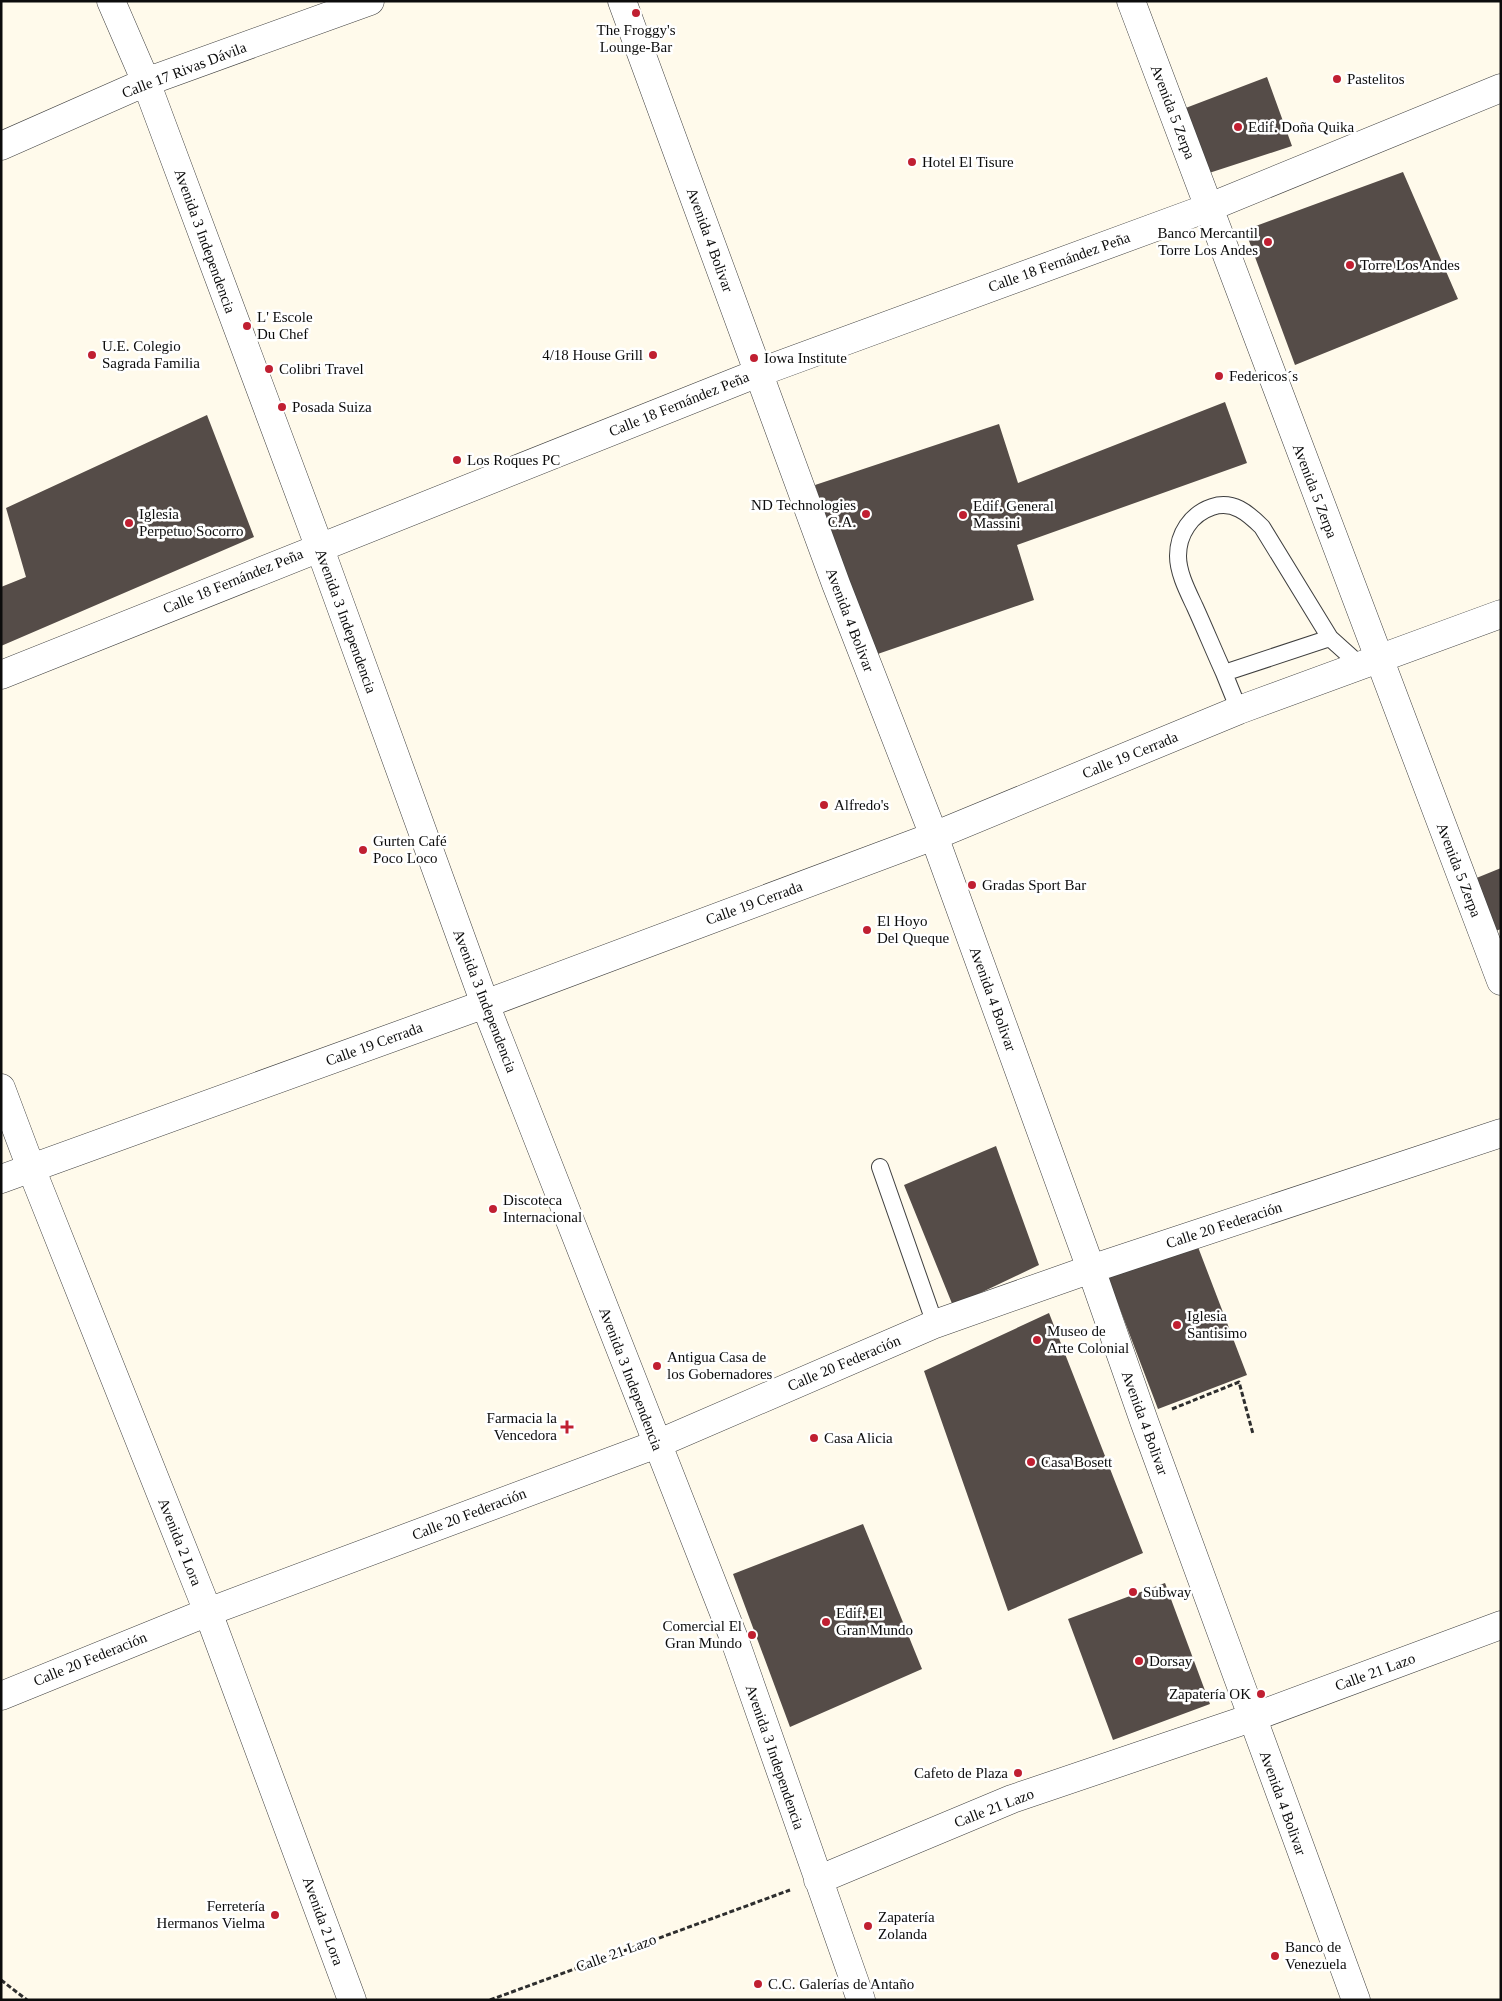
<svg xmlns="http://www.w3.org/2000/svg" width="1502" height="2001" font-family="Georgia,serif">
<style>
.building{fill:#554c48}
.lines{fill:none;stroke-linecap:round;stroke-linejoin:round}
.service-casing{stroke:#3f3f3f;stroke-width:18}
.minor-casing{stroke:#3f3f3f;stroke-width:29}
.path{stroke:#2e2e2e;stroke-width:3;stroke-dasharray:5 2.5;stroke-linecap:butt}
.service{stroke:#fff;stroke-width:16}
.minor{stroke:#fff;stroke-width:28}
.poi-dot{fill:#c01f31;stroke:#fff;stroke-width:2}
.labels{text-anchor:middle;stroke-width:5;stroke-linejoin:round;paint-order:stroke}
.poi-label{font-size:15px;fill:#0c0c0c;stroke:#fff;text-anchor:start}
.street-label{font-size:15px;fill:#0c0c0c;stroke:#fff}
</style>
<rect width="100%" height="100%" fill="#fffaeb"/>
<path class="building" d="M1267 77 1292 146 1206 174 1183 109Z
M1403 172 1458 299 1295 365 1245 230Z
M1225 402 1247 463 1017 545 1034 600 869 657 815 485 999 424 1018 483Z
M207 415 254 537 1 646V587L26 577 6 508Z
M1501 868V929L1493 932 1474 879Z
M996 1146 1039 1265 953 1306 904 1185Z
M1198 1247 1247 1375 1158 1409 1107 1275Z
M1049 1313 1143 1553 1008 1611 924 1371Z
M863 1524 922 1669 790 1727 733 1574Z
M1165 1583 1210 1704 1113 1740 1068 1619Z"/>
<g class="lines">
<g class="service-casing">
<path id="service" d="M1224 673C1214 651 1205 629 1195 607 1188 592 1178 573 1178 556 1178 534 1191 514 1212 507 1233 500 1248 513 1262 527L1330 638 1360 665
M1239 710 1224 673 1330 638
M880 1167 935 1324"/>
</g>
<g class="minor-casing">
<path id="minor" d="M111 1 146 82 319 546 485 1004 735 1641 861 2000
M622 1 836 584 934 836 1091 1269 1144 1421 1356 2000
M1131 1 1501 981
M1 146 146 82 370 1
M1 675 758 373 1210 207 1501 88
M1 1088 31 1168 208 1612 352 2000
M1 1179 485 1004 934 836 1239 710 1501 614
M1 1696 208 1612 657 1444 935 1324 1091 1269 1501 1133
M818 1880 1012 1799 1251 1718 1501 1625"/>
</g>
<path class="path" d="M1172 1409 1239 1382 1253 1434
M1 1980 27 2000
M490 2000 790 1890"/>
<use href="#service" class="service"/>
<use href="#minor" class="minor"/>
</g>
<g class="poi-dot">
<circle cx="636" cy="13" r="5"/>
<circle cx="1337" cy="79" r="5"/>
<circle cx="1238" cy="127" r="5"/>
<circle cx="912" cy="162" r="5"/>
<circle cx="1268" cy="242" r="5"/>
<circle cx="1350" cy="265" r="5"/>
<circle cx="247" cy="326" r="5"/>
<circle cx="92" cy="355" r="5"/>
<circle cx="653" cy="355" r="5"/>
<circle cx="754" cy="358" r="5"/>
<circle cx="269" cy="369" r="5"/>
<circle cx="1219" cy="376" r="5"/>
<circle cx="282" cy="407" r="5"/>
<circle cx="457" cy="460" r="5"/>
<circle cx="866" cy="514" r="5"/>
<circle cx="963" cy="515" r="5"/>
<circle cx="129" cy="523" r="5"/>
<circle cx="824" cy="805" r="5"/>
<circle cx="363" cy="850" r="5"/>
<circle cx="972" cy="885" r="5"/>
<circle cx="867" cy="930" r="5"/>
<circle cx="493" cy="1209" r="5"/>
<circle cx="1177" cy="1325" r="5"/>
<circle cx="1037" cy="1340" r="5"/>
<circle cx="657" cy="1366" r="5"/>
<path d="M564.5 1419.5h5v5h5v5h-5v5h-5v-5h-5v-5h5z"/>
<circle cx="814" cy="1438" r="5"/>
<circle cx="1031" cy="1462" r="5"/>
<circle cx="1133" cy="1592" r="5"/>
<circle cx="826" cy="1622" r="5"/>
<circle cx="752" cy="1635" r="5"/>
<circle cx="1139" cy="1661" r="5"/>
<circle cx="1261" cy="1694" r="5"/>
<circle cx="1018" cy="1773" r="5"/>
<circle cx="275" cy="1915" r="5"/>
<circle cx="868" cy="1926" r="5"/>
<circle cx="1275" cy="1956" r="5"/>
<circle cx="758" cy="1984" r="5"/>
</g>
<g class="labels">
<g class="poi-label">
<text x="636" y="35" text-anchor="middle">The Froggy's<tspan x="636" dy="17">Lounge-Bar</tspan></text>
<text x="1347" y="84">Pastelitos</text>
<text x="1248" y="132">Edif. Doña Quika</text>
<text x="922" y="167">Hotel El Tisure</text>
<text x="1258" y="238" text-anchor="end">Banco Mercantil<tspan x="1258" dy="17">Torre Los Andes</tspan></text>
<text x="1360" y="270">Torre Los Andes</text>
<text x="257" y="322">L' Escole<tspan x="257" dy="17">Du Chef</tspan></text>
<text x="102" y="351">U.E. Colegio<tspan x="102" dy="17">Sagrada Familia</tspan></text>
<text x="643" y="360" text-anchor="end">4/18 House Grill</text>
<text x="764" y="363">Iowa Institute</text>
<text x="279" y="374">Colibri Travel</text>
<text x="1229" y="381">Federicos´s</text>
<text x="292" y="412">Posada Suiza</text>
<text x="467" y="465">Los Roques PC</text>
<text x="856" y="510" text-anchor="end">ND Technologies<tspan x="856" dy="17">C.A.</tspan></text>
<text x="973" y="511">Edif. General<tspan x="973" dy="17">Massini</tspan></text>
<text x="139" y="519">Iglesia<tspan x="139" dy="17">Perpetuo Socorro</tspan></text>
<text x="834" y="810">Alfredo's</text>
<text x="373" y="846">Gurten Café<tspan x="373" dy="17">Poco Loco</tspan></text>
<text x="982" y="890">Gradas Sport Bar</text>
<text x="877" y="926">El Hoyo<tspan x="877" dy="17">Del Queque</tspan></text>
<text x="503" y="1205">Discoteca<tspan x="503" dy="17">Internacional</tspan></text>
<text x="1187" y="1321">Iglesia<tspan x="1187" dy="17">Santisimo</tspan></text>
<text x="1047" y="1336">Museo de<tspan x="1047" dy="17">Arte Colonial</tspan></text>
<text x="667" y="1362">Antigua Casa de<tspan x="667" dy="17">los Gobernadores</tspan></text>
<text x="557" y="1423" text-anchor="end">Farmacia la<tspan x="557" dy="17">Vencedora</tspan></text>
<text x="824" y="1443">Casa Alicia</text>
<text x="1041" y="1467">Casa Bosett</text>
<text x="1143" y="1597">Subway</text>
<text x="836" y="1618">Edif. El<tspan x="836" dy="17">Gran Mundo</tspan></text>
<text x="742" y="1631" text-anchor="end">Comercial El<tspan x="742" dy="17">Gran Mundo</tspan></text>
<text x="1149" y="1666">Dorsay</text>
<text x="1251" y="1699" text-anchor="end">Zapatería OK</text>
<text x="1008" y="1778" text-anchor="end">Cafeto de Plaza</text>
<text x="265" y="1911" text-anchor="end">Ferretería<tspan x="265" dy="17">Hermanos Vielma</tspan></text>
<text x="878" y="1922">Zapatería<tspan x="878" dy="17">Zolanda</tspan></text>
<text x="1285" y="1952">Banco de<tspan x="1285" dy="17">Venezuela</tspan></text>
<text x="768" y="1989">C.C. Galerías de Antaño</text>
</g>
<g class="street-label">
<text transform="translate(184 70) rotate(-21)" y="5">Calle 17 Rivas Dávila</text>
<text transform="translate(1173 112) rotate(69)" y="5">Avenida 5 Zerpa</text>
<text transform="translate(710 240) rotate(70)" y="5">Avenida 4 Bolivar</text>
<text transform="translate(205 241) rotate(70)" y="5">Avenida 3 Independencia</text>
<text transform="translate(1059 262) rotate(-20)" y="5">Calle 18 Fernández Peña</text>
<text transform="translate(679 404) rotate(-22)" y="5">Calle 18 Fernández Peña</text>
<text transform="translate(1315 491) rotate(69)" y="5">Avenida 5 Zerpa</text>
<text transform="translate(233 581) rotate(-22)" y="5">Calle 18 Fernández Peña</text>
<text transform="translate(850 620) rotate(69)" y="5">Avenida 4 Bolivar</text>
<text transform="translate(346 621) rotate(70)" y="5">Avenida 3 Independencia</text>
<text transform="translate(1130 755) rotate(-22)" y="5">Calle 19 Cerrada</text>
<text transform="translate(1459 870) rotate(69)" y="5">Avenida 5 Zerpa</text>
<text transform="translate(754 903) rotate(-20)" y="5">Calle 19 Cerrada</text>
<text transform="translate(993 999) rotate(70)" y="5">Avenida 4 Bolivar</text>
<text transform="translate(485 1001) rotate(69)" y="5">Avenida 3 Independencia</text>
<text transform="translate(374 1044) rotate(-20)" y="5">Calle 19 Cerrada</text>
<text transform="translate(1224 1225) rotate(-18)" y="5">Calle 20 Federación</text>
<text transform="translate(844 1363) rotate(-23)" y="5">Calle 20 Federación</text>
<text transform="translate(631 1379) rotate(69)" y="5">Avenida 3 Independencia</text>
<text transform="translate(1145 1423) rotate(70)" y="5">Avenida 4 Bolivar</text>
<text transform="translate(469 1514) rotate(-21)" y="5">Calle 20 Federación</text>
<text transform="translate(180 1542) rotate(68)" y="5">Avenida 2 Lora</text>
<text transform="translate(90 1659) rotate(-22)" y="5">Calle 20 Federación</text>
<text transform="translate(1375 1672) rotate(-20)" y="5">Calle 21 Lazo</text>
<text transform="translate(775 1757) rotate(71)" y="5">Avenida 3 Independencia</text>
<text transform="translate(1283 1803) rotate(70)" y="5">Avenida 4 Bolivar</text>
<text transform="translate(994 1808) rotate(-21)" y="5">Calle 21 Lazo</text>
<text transform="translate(323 1921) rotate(70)" y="5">Avenida 2 Lora</text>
<text transform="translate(616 1953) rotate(-20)" y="5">Calle 21 Lazo</text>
</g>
</g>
<rect width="1502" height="2001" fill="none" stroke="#0c0c0c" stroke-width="5"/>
</svg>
